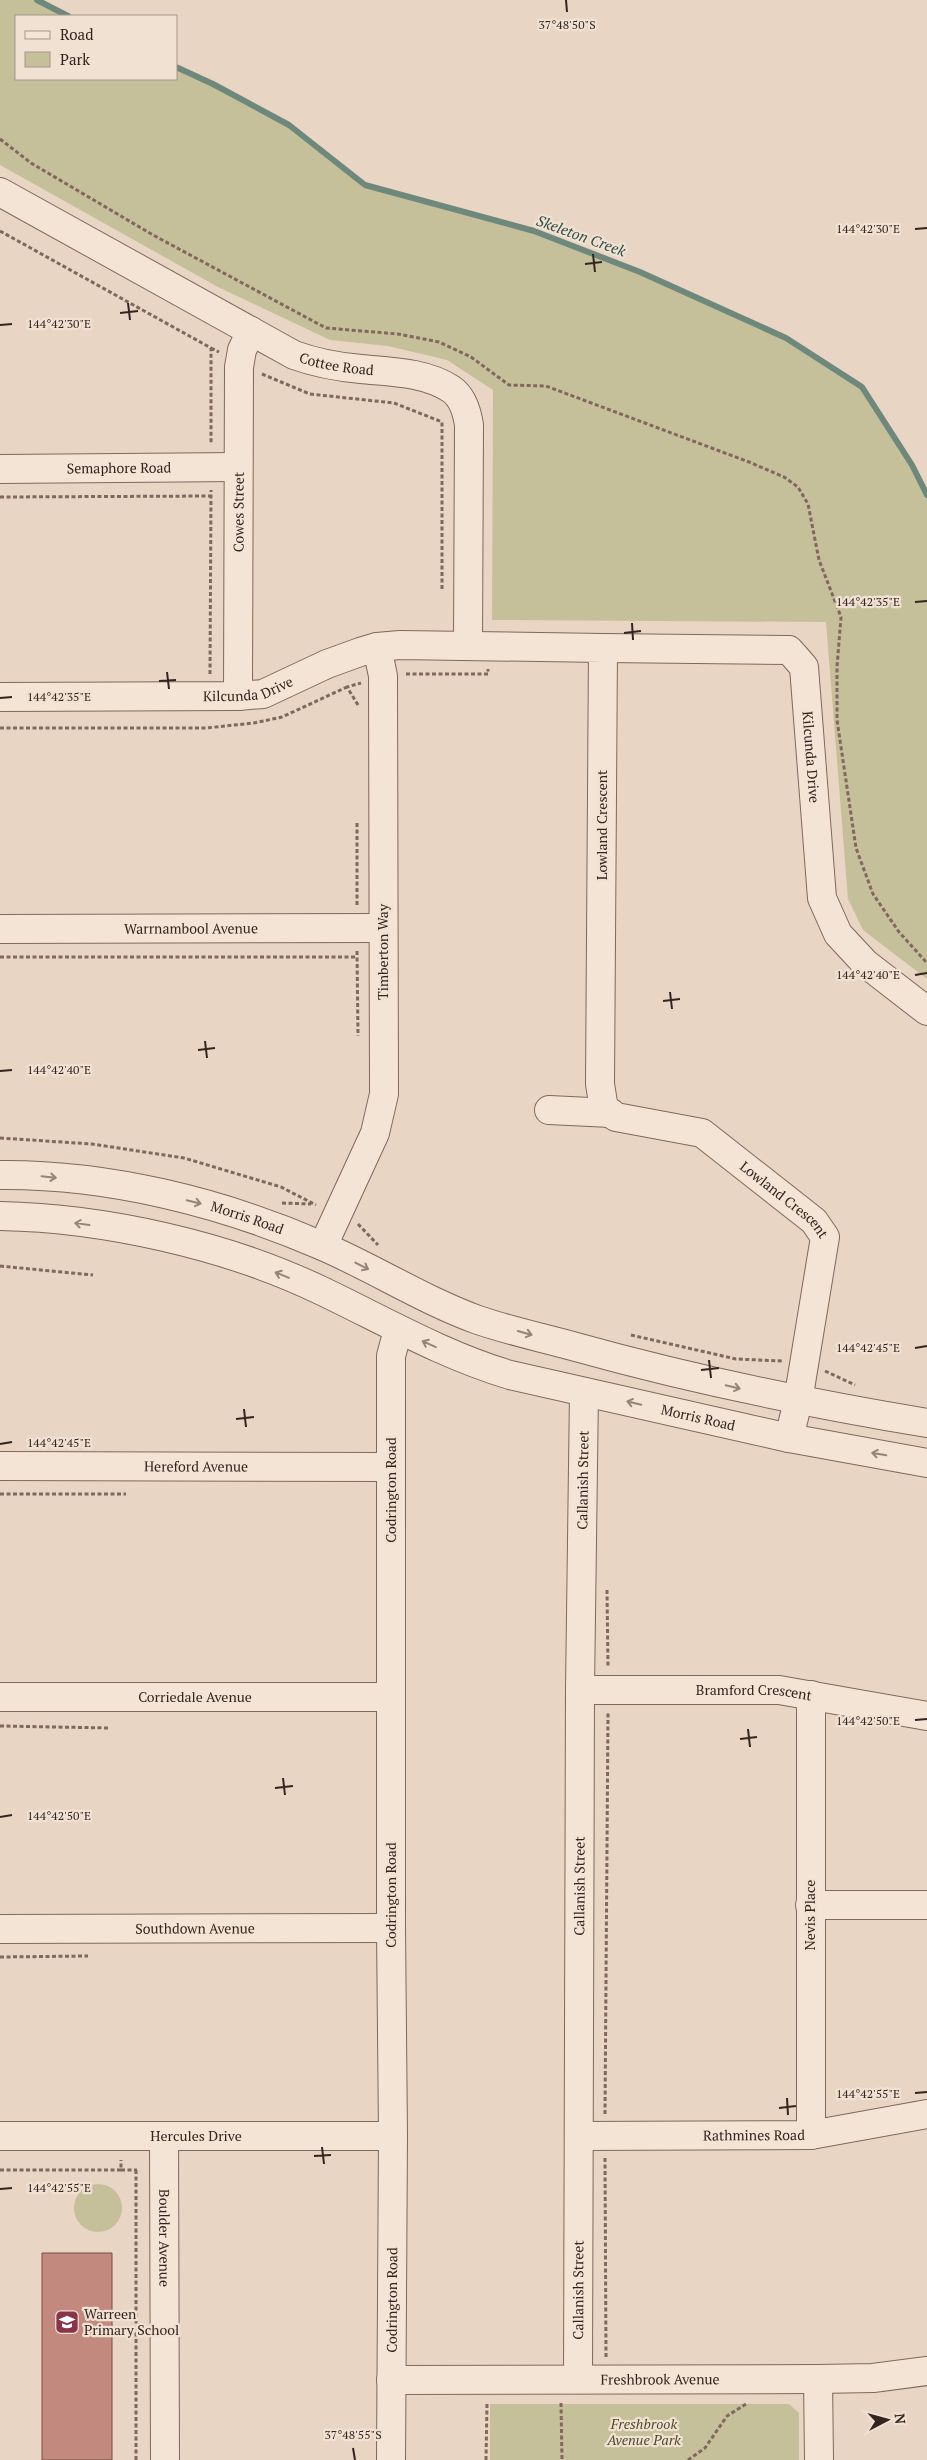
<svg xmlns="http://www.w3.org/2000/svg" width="927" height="2460" font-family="'PT Serif',serif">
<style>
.green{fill:#c5c09a}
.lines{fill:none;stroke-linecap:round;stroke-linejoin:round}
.stream{stroke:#6e897c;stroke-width:6}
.building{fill:#c28a7f;stroke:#7d4e45}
.minor-casing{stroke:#81675d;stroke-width:30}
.path{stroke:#81675d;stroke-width:3;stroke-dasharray:4 2.5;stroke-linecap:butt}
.minor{stroke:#f4e4d6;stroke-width:28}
.oneway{stroke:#94847a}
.ticks{fill:none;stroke:#33241f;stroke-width:2}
.labels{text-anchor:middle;stroke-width:4.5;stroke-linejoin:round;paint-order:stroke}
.street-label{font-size:14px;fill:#33241f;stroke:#f1e1d3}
.poi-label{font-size:14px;fill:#33241f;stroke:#f1e1d3;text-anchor:start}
.park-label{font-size:14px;font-style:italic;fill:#4d4d28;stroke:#f1e1d3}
.water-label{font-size:15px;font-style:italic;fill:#305147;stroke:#f1e1d3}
.ticks-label{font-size:12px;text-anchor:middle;fill:#33241f;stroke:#f1e1d3;stroke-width:4.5;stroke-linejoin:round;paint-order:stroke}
</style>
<rect width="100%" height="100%" fill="#e8d5c4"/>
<path class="green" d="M0 0H37L68 16H16V79H176V67L213 84 289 125 366 185 534 231 640 272 786 338 862 387 912 465 927 495V979L863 930 848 899 826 622 492 620 493 390 447 360 388 346 330 340 218 287 0 165Z
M74 2208a24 24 0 1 1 48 0a24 24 0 1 1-48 0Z
M490 2404H789L799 2413V2460H490Z"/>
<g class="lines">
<path class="stream" d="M37 0 68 16
M176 67 213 84 289 125 365 185 534 231 640 272 786 338 862 387 912 465 927 495"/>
</g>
<path class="building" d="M42 2253H112V2460H42Z"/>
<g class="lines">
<g class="minor-casing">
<g id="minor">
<path id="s1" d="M0 192 294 355C316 363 338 367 361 369 391 372 425 372 451 389 463 397 467 412 469 425L468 645"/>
<path id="s2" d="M0 469 238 467"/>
<path id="s3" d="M603 648 789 650 804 667 822 898 838 934 865 963 927 1011"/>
<path id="s4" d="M238 696 239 367 242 350 251 331"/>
<path id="s5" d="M0 697 238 696 263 694 327 664 360 652 377 647 400 645 603 648 600 1084 604 1109 616 1117 702 1133 814 1221 825 1237 798 1401 789 1438"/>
<path id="s6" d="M0 929 383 928"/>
<path d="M549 1110 611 1113"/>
<path id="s7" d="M0 1175C108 1174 221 1202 320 1245 374 1268 423 1300 478 1320 510 1331 544 1338 576 1347 694 1380 807 1403 927 1423"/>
<path id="s8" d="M0 1216C104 1218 226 1245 320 1290 383 1320 443 1355 510 1375L789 1438 927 1463"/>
<path d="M323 1246 375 1133 384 1094 383 676 377 647"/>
<path id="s9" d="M0 1466 391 1467"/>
<path id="s10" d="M580 1690H779L927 1716"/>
<path d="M811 1695V2135"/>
<path id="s11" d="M0 1697H391"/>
<path d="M810 1905H927"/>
<path id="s12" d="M0 1929 391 1928"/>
<path id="s13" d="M0 2136H393"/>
<path id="s14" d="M579 2136 811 2135 927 2114"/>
<path id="s15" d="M164 2137 165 2460"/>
<path id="s16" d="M578 2378 580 1690 584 1392"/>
<path d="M818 2379 819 2460"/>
<path id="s17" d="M391 2380 818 2379 873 2378 927 2371"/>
<path id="s18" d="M391 2460 393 2136 391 1928V1356L398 1330"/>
</g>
</g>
<path class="path" d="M0 139 31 163 153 235 326 328 398 334 439 342 471 357 509 385 546 386 749 462 784 477 798 487 808 504 819 560 841 617 837 667V720L856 848 873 894 899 932 927 963
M0 231 211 348V444
M211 348 219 352
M262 374 310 394 394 403 442 422V591
M0 497 211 496
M210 674 211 490
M406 674H488V669
M358 705 347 687 361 683
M0 728H206L254 723 282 717 347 687
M357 905V821
M357 951 358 1036
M0 957H357
M0 1138 92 1144 184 1158 281 1187 316 1205
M282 1203 311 1204
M358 1224 378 1245
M0 1266 93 1275
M631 1335 736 1359 782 1361
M825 1371 855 1385
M0 1494H126
M607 1590 608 1667
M0 1726 110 1728
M0 1957 88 1956
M605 2114 608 1713
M605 2158 606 2357
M0 2170H121V2160
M121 2170H137
M561 2403 562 2460
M136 2460V2170
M486 2460 487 2403
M688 2460 705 2448 727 2416 746 2404"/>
<use href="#minor" class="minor"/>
</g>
<defs><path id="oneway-shaft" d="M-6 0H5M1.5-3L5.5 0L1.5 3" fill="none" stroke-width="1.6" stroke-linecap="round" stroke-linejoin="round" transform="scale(1.25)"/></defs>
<g class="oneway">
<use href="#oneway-shaft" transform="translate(49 1177) rotate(6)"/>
<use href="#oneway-shaft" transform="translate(194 1202) rotate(14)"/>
<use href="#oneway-shaft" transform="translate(82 1224) rotate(-172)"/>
<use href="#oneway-shaft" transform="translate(362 1266) rotate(27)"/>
<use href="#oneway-shaft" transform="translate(282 1275) rotate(-158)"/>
<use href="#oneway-shaft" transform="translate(525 1333) rotate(16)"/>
<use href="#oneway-shaft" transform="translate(429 1344) rotate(-156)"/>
<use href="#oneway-shaft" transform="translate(733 1387) rotate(13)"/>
<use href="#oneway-shaft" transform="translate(634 1403) rotate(-167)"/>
<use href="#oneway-shaft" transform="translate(879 1454) rotate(-170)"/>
</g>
<path class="ticks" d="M566 0 567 12M915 229 927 228M593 254 595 272M585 264 602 262M128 303 130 320M120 313 138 311M0 325 12 324M915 602 927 601M632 623 633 640M624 633 641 631M167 672 169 689M159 681 176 680M0 698 12 697M915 975 927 973M670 992 672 1009M663 1001 680 999M205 1041 207 1058M198 1050 215 1048M0 1071 12 1070M915 1348 927 1346M709 1360 711 1378M701 1370 719 1368M244 1409 246 1427M236 1419 254 1417M0 1444 12 1442M915 1720 927 1719M748 1729 750 1747M740 1739 757 1737M283 1778 285 1795M275 1788 293 1786M0 1817 12 1815M915 2093 927 2092M787 2098 788 2115M779 2108 796 2106M322 2147 324 2164M314 2156 331 2155M0 2189 12 2188M353 2448 355 2460"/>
<defs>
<g id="school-square" transform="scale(1.25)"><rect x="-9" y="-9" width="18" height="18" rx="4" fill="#893449" stroke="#f1e1d3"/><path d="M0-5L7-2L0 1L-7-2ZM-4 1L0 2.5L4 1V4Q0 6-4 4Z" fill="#fff"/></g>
</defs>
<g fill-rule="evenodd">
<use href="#school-square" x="67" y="2322"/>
</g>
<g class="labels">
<g class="street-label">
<text dy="5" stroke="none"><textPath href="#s1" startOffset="380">Cottee Road</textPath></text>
<text dy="5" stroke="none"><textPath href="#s2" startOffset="119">Semaphore Road</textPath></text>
<text dy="5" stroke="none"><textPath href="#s4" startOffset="184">Cowes Street</textPath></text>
<text dy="5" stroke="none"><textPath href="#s5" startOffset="249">Kilcunda Drive</textPath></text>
<text dy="5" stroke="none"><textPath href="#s3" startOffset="299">Kilcunda Drive</textPath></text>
<text transform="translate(602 825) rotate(-90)" y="5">Lowland Crescent</text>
<text dy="5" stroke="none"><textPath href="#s6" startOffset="191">Warrnambool Avenue</textPath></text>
<text transform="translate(383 952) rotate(-90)" y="5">Timberton Way</text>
<text dy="5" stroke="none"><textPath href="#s5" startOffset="1282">Lowland Crescent</textPath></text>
<text dy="5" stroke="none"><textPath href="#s7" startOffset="252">Morris Road</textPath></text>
<text dy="5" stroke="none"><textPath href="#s8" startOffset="732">Morris Road</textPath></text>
<text dy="5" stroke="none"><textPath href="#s9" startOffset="196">Hereford Avenue</textPath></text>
<text dy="5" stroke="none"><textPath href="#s16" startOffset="898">Callanish Street</textPath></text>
<text transform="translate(391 1490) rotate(-90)" y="5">Codrington Road</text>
<text dy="5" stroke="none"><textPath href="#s10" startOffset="174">Bramford Crescent</textPath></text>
<text dy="5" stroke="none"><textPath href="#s11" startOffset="195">Corriedale Avenue</textPath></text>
<text dy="5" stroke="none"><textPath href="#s16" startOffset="492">Callanish Street</textPath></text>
<text transform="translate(391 1895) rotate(-90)" y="5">Codrington Road</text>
<text transform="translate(810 1915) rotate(-90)" y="5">Nevis Place</text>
<text dy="5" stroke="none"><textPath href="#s12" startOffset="195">Southdown Avenue</textPath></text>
<text dy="5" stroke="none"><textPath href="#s14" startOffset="175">Rathmines Road</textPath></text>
<text dy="5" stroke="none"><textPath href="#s13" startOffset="196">Hercules Drive</textPath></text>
<text dy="5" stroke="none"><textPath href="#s15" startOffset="101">Boulder Avenue</textPath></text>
<text dy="5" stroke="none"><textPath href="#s16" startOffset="88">Callanish Street</textPath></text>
<text dy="5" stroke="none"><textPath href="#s18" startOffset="160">Codrington Road</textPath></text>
<text dy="5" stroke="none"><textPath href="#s17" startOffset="269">Freshbrook Avenue</textPath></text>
</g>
<g class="poi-label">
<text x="84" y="2319">Warreen<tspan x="84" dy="16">Primary School</tspan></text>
</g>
<g class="park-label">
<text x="644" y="2429">Freshbrook<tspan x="644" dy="16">Avenue Park</tspan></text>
</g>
<g class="water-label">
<text transform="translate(581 236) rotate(20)" y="5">Skeleton Creek</text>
</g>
</g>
<g class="ticks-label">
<text x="567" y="29">37°48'50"S</text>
<text x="868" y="233">144°42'30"E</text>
<text x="59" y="328">144°42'30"E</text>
<text x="868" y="606">144°42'35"E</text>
<text x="59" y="701">144°42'35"E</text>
<text x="868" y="979">144°42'40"E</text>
<text x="59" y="1074">144°42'40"E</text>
<text x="868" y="1352">144°42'45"E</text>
<text x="59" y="1447">144°42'45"E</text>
<text x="868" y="1725">144°42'50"E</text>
<text x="59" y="1820">144°42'50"E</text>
<text x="868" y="2098">144°42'55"E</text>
<text x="59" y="2192">144°42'55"E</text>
<text x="353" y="2439">37°48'55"S</text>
</g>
<rect x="15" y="15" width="162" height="65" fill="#f1e1d3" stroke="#a5958b"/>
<rect x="25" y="31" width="25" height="8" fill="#f4e4d6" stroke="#a5958b"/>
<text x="60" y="40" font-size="15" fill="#33241f">Road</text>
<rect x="25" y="52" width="25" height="15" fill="#c5c09a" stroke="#a5958b"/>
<text x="60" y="65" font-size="15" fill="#33241f">Park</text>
<g transform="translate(887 2420) rotate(84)" stroke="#f1e1d3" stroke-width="4" paint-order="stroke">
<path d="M0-4L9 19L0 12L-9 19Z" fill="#33241f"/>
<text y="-8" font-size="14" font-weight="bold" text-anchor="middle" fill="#33241f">N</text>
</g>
</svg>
